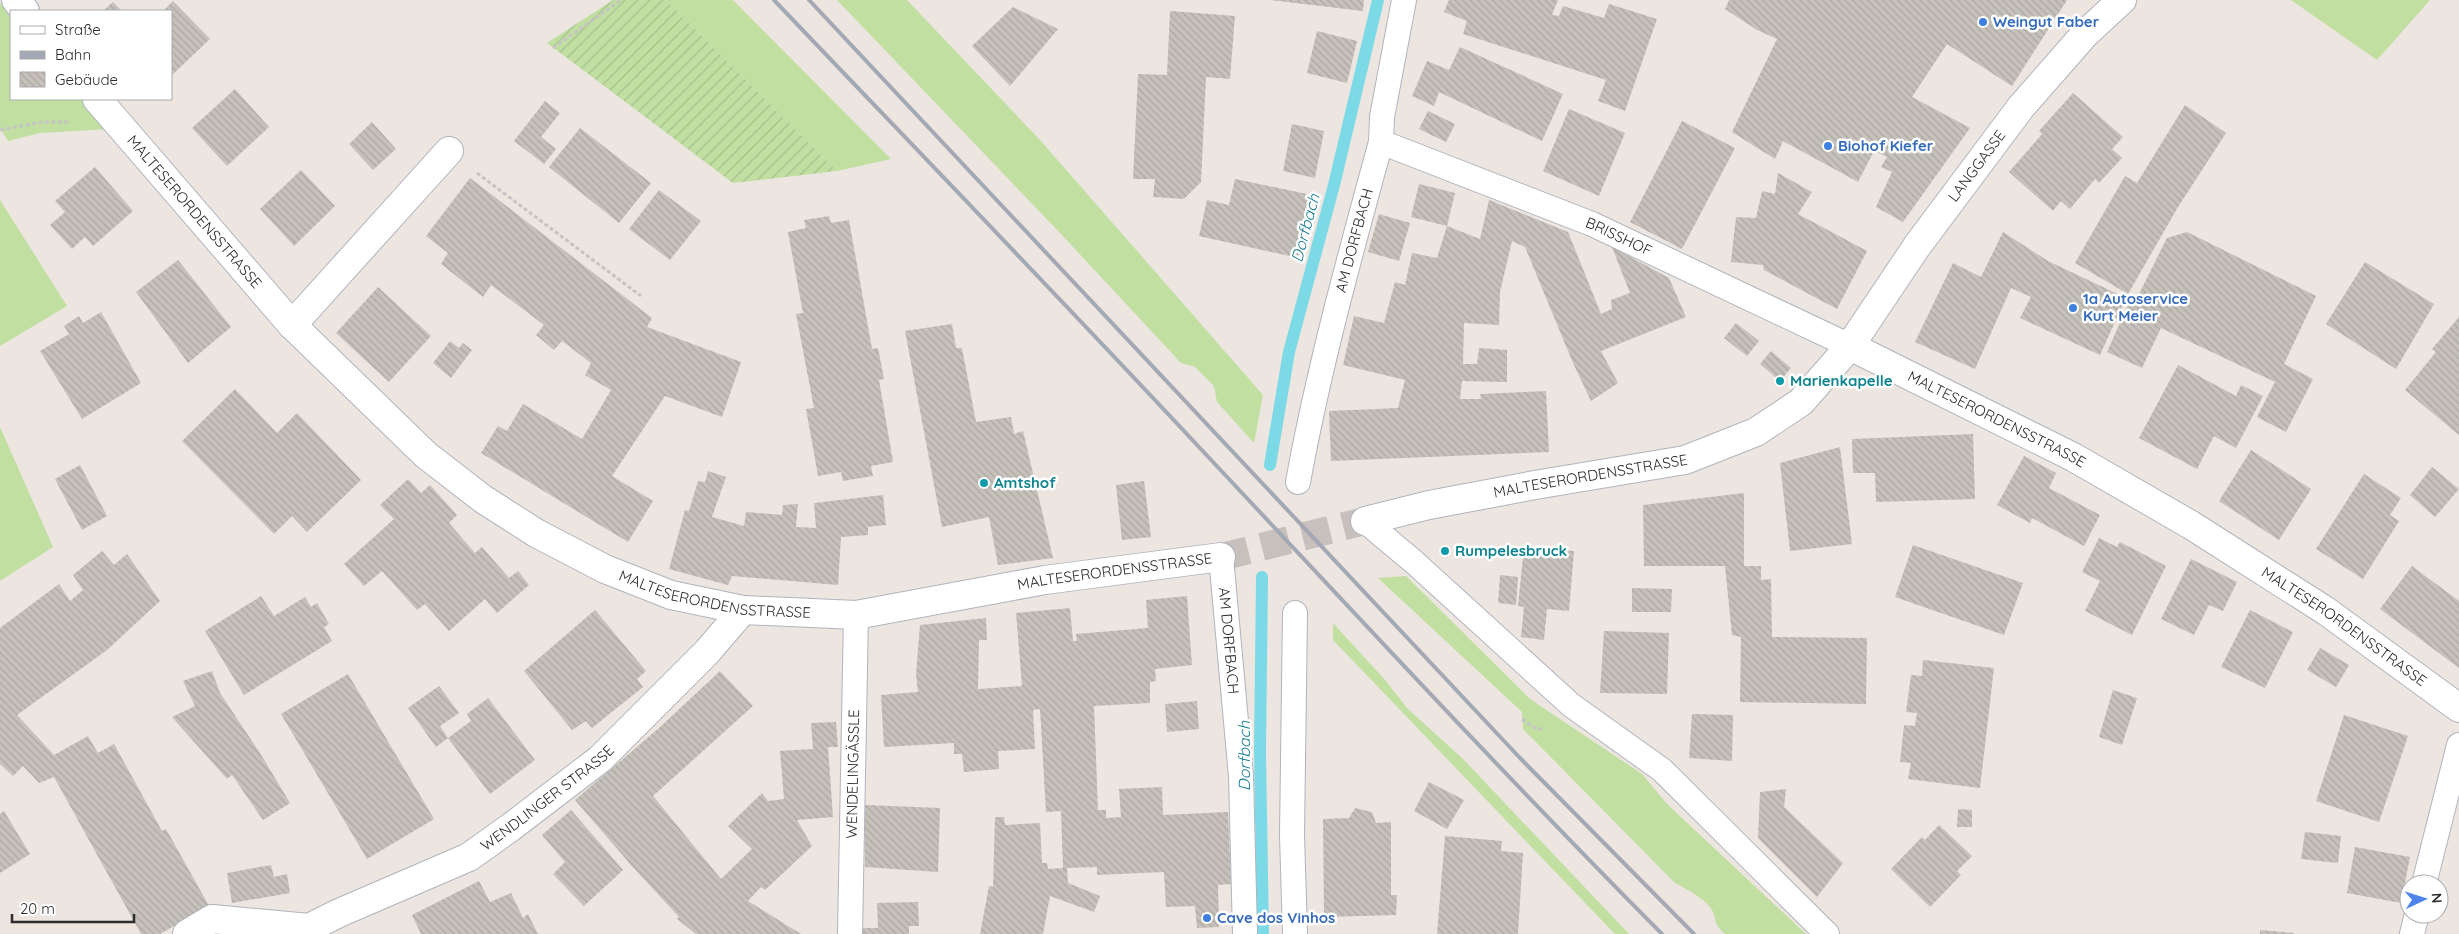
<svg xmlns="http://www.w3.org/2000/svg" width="2459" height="934" font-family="Quicksand,sans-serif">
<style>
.grass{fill:#c0dfa1}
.garden{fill:url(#garden-furrows)}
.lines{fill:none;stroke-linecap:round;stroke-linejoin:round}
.stream{stroke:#7cdae6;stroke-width:12}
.building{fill:url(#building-back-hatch)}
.street-tunnel{stroke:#c7c0bc;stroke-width:28;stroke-dasharray:28 14;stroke-linecap:butt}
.lane-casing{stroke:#b0b4bc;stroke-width:26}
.street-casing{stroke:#b0b4bc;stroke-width:30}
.path{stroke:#c4c4c4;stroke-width:3;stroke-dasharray:4 2.5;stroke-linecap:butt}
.lane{stroke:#fff;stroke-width:24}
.street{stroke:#fff;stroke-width:28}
.rail{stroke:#a3a8b5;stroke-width:4}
.shop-dot{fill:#3f7fe0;stroke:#fff;stroke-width:2}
.culture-dot{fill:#0f9aa8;stroke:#fff;stroke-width:2}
.labels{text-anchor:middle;stroke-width:5;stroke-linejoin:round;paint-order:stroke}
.shop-label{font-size:15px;font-weight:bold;fill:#366cbe;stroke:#fff;text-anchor:start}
.street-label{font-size:15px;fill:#2d2d2d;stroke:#fff}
.culture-label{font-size:15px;font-weight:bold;fill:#0d838f;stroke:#fff;text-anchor:start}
.water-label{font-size:16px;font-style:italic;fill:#197d94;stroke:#fff}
</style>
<defs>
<pattern id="garden-furrows" width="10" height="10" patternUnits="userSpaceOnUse" patternTransform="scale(1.25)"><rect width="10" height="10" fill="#c0dfa1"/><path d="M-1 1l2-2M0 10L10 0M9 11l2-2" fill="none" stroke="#a5c08b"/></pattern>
<pattern id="building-back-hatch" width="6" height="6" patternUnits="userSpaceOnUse" patternTransform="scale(1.25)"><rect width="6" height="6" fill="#c6c1bb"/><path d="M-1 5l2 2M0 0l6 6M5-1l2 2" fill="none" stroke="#aaa6a1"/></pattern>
</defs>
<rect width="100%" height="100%" fill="#ede5e0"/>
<path class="grass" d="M666 0H733L891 159 837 171Z
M837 0H907L1040 140 1263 395 1254 443 1217 402 1214 386 1195 367 1181 363 1061 234Z
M2291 0H2430L2377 60Z
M0 3 11 18V99H83L110 129 40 133 8 141 0 128Z
M0 200 67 306 0 346Z
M0 427 53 547 0 581Z
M1406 576 1530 699 1642 774 1667 804 1806 934H1725C1712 922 1718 922 1712 910 1707 900 1685 888 1675 883L1523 729 1522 712 1378 578Z
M1333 623 1386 681 1407 708 1463 759 1629 934H1615L1333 640Z"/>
<path class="garden" d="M613 0H666L837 171 733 183 547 43Z"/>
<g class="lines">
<path class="stream" d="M1270 465 1289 352 1334 185 1378 0
M1262 577 1260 752 1263 934"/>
</g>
<path class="building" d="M1270 0H1364L1363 11Z
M1449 0H1558L1552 15 1559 16 1563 6 1604 18 1609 4 1657 19 1625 111 1598 101 1606 80 1463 34 1467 21 1444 12Z
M1729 0H2067L2012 86 1947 44 1912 97 1970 128 1903 222 1876 207 1892 172 1881 167 1887 157 1874 151 1858 182 1783 141 1775 159 1732 132 1777 39 1757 30 1725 9Z
M173 1 210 39 171 76V11H163Z
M113 2 122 11H103Z
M1013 7 1058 29 1010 86 972 46Z
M1170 11 1235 16 1230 79 1206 77 1201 182 1184 199 1153 197 1155 179H1133L1138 74 1167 75Z
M1317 31 1357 41 1347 83 1307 73Z
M1460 47 1563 94 1542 141 1439 92 1434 106 1412 96 1427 61 1449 70Z
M235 89 269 127 227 166 192 128Z
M2073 93 2123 137 2112 149 2122 158 2099 183 2095 179 2070 209 2061 201 2053 211 2009 172 2042 134 2039 131Z
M545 101 560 113 541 137 556 149 544 164 514 141Z
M2185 105 2226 133 2178 207 2128 294 2075 263 2125 176 2137 183Z
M1569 109 1625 133 1599 196 1543 171Z
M1428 111 1455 124 1446 142 1419 129Z
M1682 121 1735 148 1682 249 1630 222Z
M372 122 396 149 373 170 349 144Z
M1292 124 1324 131 1315 178 1283 171Z
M580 128 651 183 619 223 549 167Z
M95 167 133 211 93 246 85 237 72 249 50 225 65 212 55 201Z
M301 170 335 206 294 246 260 209Z
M1778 173 1812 192 1798 214 1867 251 1837 309 1764 270 1763 265 1731 262 1736 217 1756 218 1762 191 1775 194Z
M470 178 652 318 647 327 741 362 722 417 665 396 612 476 653 501 628 542 481 453 498 426 507 431 523 404 582 439 611 390 585 375 591 363 562 341 554 350 536 335 544 325 491 285 483 297 441 264 448 253 426 236Z
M1235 179 1312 195 1298 258 1199 236 1207 200 1229 205Z
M1419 184 1455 193 1447 226 1411 217Z
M659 190 701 221 670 260 629 229Z
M1489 200 1568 232 1601 314 1612 309 1611 300 1630 293 1612 247 1669 278 1686 317 1601 351 1618 383 1591 401 1573 363 1525 247 1512 241 1500 292 1499 325 1464 323 1463 364H1477L1479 348 1507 350V382L1462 381 1460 399H1481L1480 394 1546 391 1549 452 1331 461 1329 411 1398 408 1405 380 1343 365 1354 316 1384 323 1395 282 1405 285 1412 253 1437 258 1447 226 1480 239Z
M1379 214 1410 223 1399 261 1368 252Z
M829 216 831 223 849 220 872 349 878 348 884 379 879 380 893 462 871 466 873 476 843 481 841 472 818 476 806 409 814 408 796 314 803 313 788 232 806 228 804 220Z
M2003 232 2048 261 2126 298 2100 355 2020 318 2031 297 2011 288 1975 369 1915 342 1953 263 1981 277Z
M2187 232 2316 296 2284 364 2313 379 2286 432 2257 417 2275 382 2161 328 2142 368 2107 352 2132 296 2137 298 2167 238Z
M178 260 231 327 188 363 136 292Z
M2365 262 2434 304 2396 369 2326 324Z
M378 287 431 336 389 382 336 333Z
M101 312 141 383 82 419 40 351 69 334 64 326 79 316 83 323Z
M2459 317V435L2405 390 2436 352 2432 349Z
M1736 323 1759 341 1747 356 1724 338Z
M952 324 956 348H962L976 422 1011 417 1014 434 1023 431 1053 558 998 565 989 517 942 527 905 331Z
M450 341 459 348 463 343 472 350 451 378 433 363Z
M1771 351 1791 368 1780 381 1760 364Z
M2178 365 2236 396 2241 385 2263 396 2236 448 2214 436 2197 469 2139 438Z
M235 389 277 433 297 413 361 480 307 532 292 516 274 534 182 441Z
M1973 434 1975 499 1876 502 1875 473H1853L1852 439Z
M1840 447 1852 544 1790 551 1780 463Z
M2251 450 2311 489 2279 540 2219 501Z
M2024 456 2056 473 2049 488 2100 515 2084 546 2032 518 2030 523 1997 505Z
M80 465 107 516 82 530 55 479Z
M2432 467 2459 489 2435 517 2410 495Z
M708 471 726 477 712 517 744 526 746 512 782 515 783 505 798 504 796 527 816 528 814 503 883 495 886 525 868 527V535L841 537 838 585 732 576 728 585 669 569 685 510 689 511 698 481 705 482Z
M2364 474 2401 498 2390 515 2399 521 2363 579 2316 549Z
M408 479 421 493 430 485 457 515 449 523 475 553 482 547 509 578 518 571 529 585 497 613 485 599 449 631 425 604 417 610 382 571 364 586 344 564 394 519 380 505Z
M1144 481 1151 537 1122 540 1116 485Z
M1744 493V566H1761V580L1771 579 1772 637 1867 638 1866 704 1740 702 1741 637 1732 635 1725 566H1644L1643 505Z
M2099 538 2117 547 2120 542 2166 566 2132 635 2085 611 2100 581 2082 572Z
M1913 545 2023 583 2004 635 1895 597Z
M1524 547 1574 551 1569 611 1547 609 1544 640 1521 637 1524 607 1518 606Z
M102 551 114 565 127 554 160 601 107 650 17 715 54 755 88 736 98 753 114 744 162 831 166 829 209 906 160 934H141L54 777 39 783 23 766 13 776 0 764V628L59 584 70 601 83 590 73 575Z
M2191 559 2237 582 2223 611 2209 605 2194 635 2161 619Z
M2412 566 2459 601V668L2380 609Z
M1500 575 1518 577 1516 605 1498 603Z
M1632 588 1672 589 1671 612H1632Z
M261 596 274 616 305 597 311 607 317 603 329 624 324 627 332 641 244 695 205 631Z
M1187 596 1192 665 1155 669 1156 681 1150 682V703L1094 706 1098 810H1106V818L1121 817 1119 789 1162 787 1163 815 1228 812 1231 884 1218 885 1219 927 1197 928 1195 906 1166 907 1164 872 1097 875V867L1067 868 1068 883 1100 896 1094 912 1050 896 1043 934H980L989 886 993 887 995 817H1004L1005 825 1040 823 1042 863H1047L1048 869 1063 868 1061 811 1046 812 1040 709 1033 710 1035 749 998 751 999 769 964 772 962 754H954V743L884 747 881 695 918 692 916 674 920 625 986 618 987 640H979L978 689 1022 686 1016 613 1070 608 1073 641H1077L1076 634 1148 628 1146 600Z
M595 610 646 671 637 679 643 687 592 728 586 721 572 730 524 671Z
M2250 610 2293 632 2265 688 2221 667Z
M1604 631 1669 633 1667 694 1600 693Z
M2320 648 2349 665 2336 687 2307 670Z
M1923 660 1994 668 1980 788 1908 779 1911 763 1900 762 1904 725 1915 726 1917 713 1906 712 1911 675 1922 676Z
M212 671 220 693 260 753 290 803 263 820 232 775 227 779 172 717 195 706 183 681Z
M720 671 753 706 653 796 721 879 752 849 728 826 762 793 768 801 784 799 780 751 813 749 811 723 836 722 838 747H828L833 817 797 820 812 846 765 890 761 887 748 901 801 934H696L677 919 679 917 631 865 575 800 659 728Z
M348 674 434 819 367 859 281 714Z
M439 686 459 713 440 726 448 738 436 747 408 708Z
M2113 690 2137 698 2122 745 2099 737Z
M488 698 535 760 490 794 448 738 471 721 467 714Z
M1197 701 1199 729 1167 732 1165 704Z
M1692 714 1733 715 1732 761 1689 758Z
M2344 715 2408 736 2379 822 2316 801Z
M1429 782 1464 800 1447 829 1414 811Z
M1786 789 1784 807 1843 863 1817 897 1758 838 1760 792Z
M865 805 940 808 938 872 865 867Z
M1355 808 1372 812 1376 823 1391 822V895H1397L1396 915 1324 917 1323 819 1349 818Z
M1958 809 1972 810V827H1957Z
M571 810 623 870 584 906 553 874 565 862 542 835Z
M4 811 30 854 0 873V814Z
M1939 825 1972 856 1957 871 1961 875 1930 907 1891 869 1922 837 1925 840Z
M2305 832 2341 836 2338 863 2301 859Z
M1445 836 1502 841 1501 851 1523 853 1518 934H1437Z
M2355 847 2410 857 2401 903 2347 893Z
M271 865 274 877 287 874 290 893 232 903 227 873Z
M479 881 490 902 511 893 523 918 528 914 538 934H421L412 915Z
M918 902 919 926H909V934H862V928H878L877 903Z
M2260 930 2294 933V934H2260Z"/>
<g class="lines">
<path class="street-tunnel" d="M1221 557 1365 521"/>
<g class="lane-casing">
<g id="lane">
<path id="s1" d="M1381 142 1592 224 1850 346"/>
<path id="s2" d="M1298 482C1319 367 1350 255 1381 142L1382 117 1404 0"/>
<path d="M1365 521 1414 562 1571 705 1662 770 1827 934"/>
<path id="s3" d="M1221 557 1241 776 1245 934"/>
<path d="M1295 613 1292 835 1295 934"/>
<path d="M2424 884 2459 745"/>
<path id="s4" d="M850 934 856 615"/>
<path d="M2412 934 2417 914"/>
</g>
</g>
<g class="street-casing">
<g id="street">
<path d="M16 0 25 11"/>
<path id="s5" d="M97 99 292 325 426 455 483 499 536 533 605 569 671 595 743 610 856 615 1045 580 1221 557"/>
<path d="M292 325 449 151"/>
<path id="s6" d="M1850 346 2073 457 2191 525 2326 611 2459 708"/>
<path id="s7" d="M1365 521 1429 505 1535 485 1685 460 1756 432 1801 402 1850 346 1917 246 2021 107 2085 34 2122 0"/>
<path d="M187 934 212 919 309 928"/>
<path id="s8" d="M304 934 309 928 339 913 469 857 511 827 600 759 707 652 743 610"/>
</g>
</g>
<path class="path" d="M553 48 621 0
M0 130 43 122H70
M477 173 641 296
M1522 719 1538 730 1544 726"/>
<use href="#lane" class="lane"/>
<use href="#street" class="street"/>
<path class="rail" d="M774 0C916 149 1058 296 1198 446 1352 610 1504 775 1662 934
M809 0 1520 758 1694 934"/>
</g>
<g class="shop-dot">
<circle cx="1983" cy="22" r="5"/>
<circle cx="1828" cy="146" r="5"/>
<circle cx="2073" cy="308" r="5"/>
<circle cx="1207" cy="918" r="5"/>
</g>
<g class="culture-dot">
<circle cx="1780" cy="381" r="5"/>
<circle cx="984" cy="483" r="5"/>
<circle cx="1445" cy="551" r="5"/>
</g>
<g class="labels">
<g class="shop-label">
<text x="1993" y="27">Weingut Faber</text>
<text x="1838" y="151">Biohof Kiefer</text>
<text x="2083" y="304">1a Autoservice<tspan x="2083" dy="17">Kurt Meier</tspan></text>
<text x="1217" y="923">Cave dos Vinhos</text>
</g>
<g class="street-label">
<text dy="5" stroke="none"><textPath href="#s7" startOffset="751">LANGGASSE</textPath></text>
<text dy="5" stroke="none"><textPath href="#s5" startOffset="149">MALTESERORDENSSTRASSE</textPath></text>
<text dy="5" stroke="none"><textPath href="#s1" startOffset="256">BRISSHOF</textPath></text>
<text dy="5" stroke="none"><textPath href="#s2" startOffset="248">AM DORFBACH</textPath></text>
<text dy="5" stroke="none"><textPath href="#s6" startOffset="164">MALTESERORDENSSTRASSE</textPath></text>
<text dy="5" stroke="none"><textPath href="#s7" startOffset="230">MALTESERORDENSSTRASSE</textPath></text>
<text dy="5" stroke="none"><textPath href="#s5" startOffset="1218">MALTESERORDENSSTRASSE</textPath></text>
<text dy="5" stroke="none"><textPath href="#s5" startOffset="812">MALTESERORDENSSTRASSE</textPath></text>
<text dy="5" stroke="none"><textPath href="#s6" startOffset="569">MALTESERORDENSSTRASSE</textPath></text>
<text dy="5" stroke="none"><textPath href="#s3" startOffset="84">AM DORFBACH</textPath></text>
<text dy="5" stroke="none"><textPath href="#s4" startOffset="160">WENDELINGÄSSLE</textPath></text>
<text dy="5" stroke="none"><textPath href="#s8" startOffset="281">WENDLINGER STRASSE</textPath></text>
</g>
<g class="culture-label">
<text x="1790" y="386">Marienkapelle</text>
<text x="994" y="488">Amtshof</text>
<text x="1455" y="556">Rumpelesbruck</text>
</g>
<g class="water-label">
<text transform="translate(1305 228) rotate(-75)" y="6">Dorfbach</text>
<text transform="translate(1244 756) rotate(-90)" y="6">Dorfbach</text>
</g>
</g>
<rect x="10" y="10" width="162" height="90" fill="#ffffff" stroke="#ababab"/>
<rect x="20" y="26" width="25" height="8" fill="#ffffff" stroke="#ababab"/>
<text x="55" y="35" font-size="15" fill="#2d2d2d">Straße</text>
<rect x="20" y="51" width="25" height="8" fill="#a3a8b5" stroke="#ababab"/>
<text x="55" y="60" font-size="15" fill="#2d2d2d">Bahn</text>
<rect x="20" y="72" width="25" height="15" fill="url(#building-back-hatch)" stroke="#ababab"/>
<text x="55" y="85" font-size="15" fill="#2d2d2d">Gebäude</text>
<g transform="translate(2424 899) rotate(86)"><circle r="24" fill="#ffffff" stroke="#ababab"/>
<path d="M0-4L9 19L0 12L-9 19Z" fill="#4e84ec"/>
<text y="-8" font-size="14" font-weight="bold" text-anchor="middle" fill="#2d2d2d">N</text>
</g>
<path d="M12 914v8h122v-8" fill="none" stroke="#2d2d2d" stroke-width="2.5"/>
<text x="20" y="914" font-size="15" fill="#2d2d2d" stroke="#ffffff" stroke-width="4" paint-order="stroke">20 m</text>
</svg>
